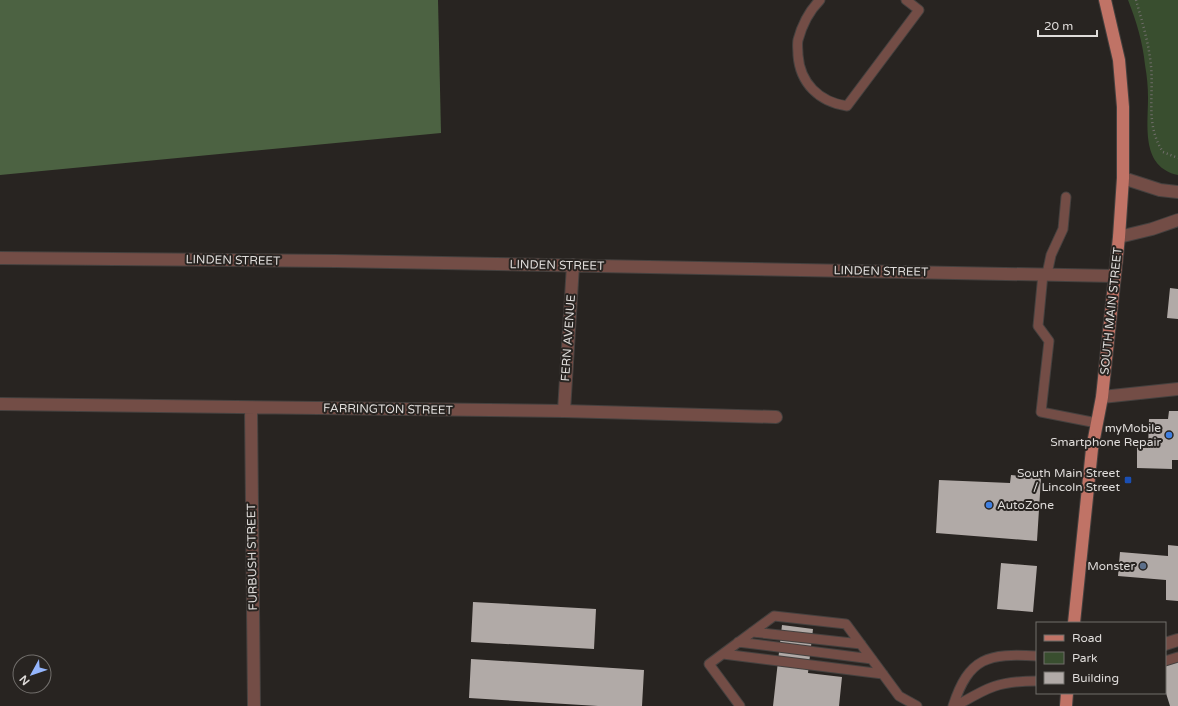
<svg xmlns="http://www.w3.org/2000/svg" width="1178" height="706" font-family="'Varela Round',sans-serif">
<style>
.green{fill:#394e2f}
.forest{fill:#4c6242}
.building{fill:#b1aaa7}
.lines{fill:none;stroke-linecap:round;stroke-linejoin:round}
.lane-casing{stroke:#45413f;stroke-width:11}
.street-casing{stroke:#45413f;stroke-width:14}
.primary-casing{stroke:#45413f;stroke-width:14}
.path{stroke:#716e6b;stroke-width:2.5;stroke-dasharray:1 3;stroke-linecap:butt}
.lane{stroke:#734d46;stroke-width:9}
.street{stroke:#734d46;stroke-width:12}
.primary{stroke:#c07366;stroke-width:12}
.shop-dot{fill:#3f7fe0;stroke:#282421;stroke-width:1.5}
.transit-dot{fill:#1a4fb4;stroke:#282421;stroke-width:1.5}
.service-dot{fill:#5c6f8a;stroke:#282421;stroke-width:1.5}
.labels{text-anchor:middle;stroke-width:4;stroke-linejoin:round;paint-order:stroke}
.street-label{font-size:12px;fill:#dfdcda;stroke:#282421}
.poi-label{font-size:12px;fill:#dfdcda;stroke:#282421;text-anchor:end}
</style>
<rect width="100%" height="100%" fill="#282421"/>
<path class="green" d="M1128 0H1178V175C1141 167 1148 127 1148 98 1148 87 1147 76 1145 65 1143 43 1136 20 1128 0Z"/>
<path class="forest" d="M0 0H438L441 133 0 175Z"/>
<path class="building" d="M1170 288 1178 289V319L1167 318Z
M1169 411H1178V460H1172V469L1137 468V447L1148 448 1149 419H1168Z
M1011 475 1041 478 1037 541 936 533 939 480 1010 483Z
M1168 545 1178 546V601L1166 600V580L1118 576 1120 552 1168 556Z
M1001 563 1037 566 1033 612 997 609Z
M473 602 596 609 594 649 471 642Z
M782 625 813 629 808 673 842 677 839 706H773Z
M471 659 644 670 642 706H598L469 698Z
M1178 660V706H1170L1165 690V665Z"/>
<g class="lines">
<g class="lane-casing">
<path id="lane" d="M820 0C809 11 802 25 798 40 797 44 798 50 798 55 800 83 819 102 847 106L919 10 906 0
M1043 274 1038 326 1049 341 1041 412 1097 423
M1047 274 1051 255 1063 229 1066 197
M752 632 861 644
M738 642 872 659
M723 654 883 674
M1165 661 1178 657
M740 706 709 664 774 616 846 624 899 696 917 706
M953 706C969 657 988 653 1037 656
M956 706C988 687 999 681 1037 681"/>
</g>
<g class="street-casing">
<path id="street" d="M1123 178 1160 190 1178 192
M1119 237 1152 229 1178 220
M0 258 336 261 1115 276
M1102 397 1178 389
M0 404 564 411 776 417
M251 408 254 706
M564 411 573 265
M1165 644 1178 640"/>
</g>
<g class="primary-casing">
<path id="primary" d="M1074 623 1092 449 1102 397 1119 237 1123 178V107L1119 60 1105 0
M1066 706 1067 693"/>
</g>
<path class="path" d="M1136 0C1142 21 1149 44 1151 66 1154 96 1145 125 1163 152L1178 158"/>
<use href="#lane" class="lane"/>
<use href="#street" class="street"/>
<use href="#primary" class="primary"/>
</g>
<g class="shop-dot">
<circle cx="1169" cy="435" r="4"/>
<circle cx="989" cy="505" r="4"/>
</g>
<rect class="transit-dot" x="1124" y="476" width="8" height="8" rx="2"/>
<circle class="service-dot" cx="1143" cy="566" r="4"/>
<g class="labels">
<g class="street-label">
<text transform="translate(233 260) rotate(1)" y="4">LINDEN STREET</text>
<text transform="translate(557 265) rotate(1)" y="4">LINDEN STREET</text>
<text transform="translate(881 271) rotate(1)" y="4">LINDEN STREET</text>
<text transform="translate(1111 311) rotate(-84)" y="4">SOUTH MAIN STREET</text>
<text transform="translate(568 338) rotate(-86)" y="4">FERN AVENUE</text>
<text transform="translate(388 409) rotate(1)" y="4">FARRINGTON STREET</text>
<text transform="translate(252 557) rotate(-91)" y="4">FURBUSH STREET</text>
</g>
<g class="poi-label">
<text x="1161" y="432">myMobile<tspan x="1161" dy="14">Smartphone Repair</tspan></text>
<text x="1120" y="477">South Main Street<tspan x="1120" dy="14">/ Lincoln Street</tspan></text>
<text x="997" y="509" text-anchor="start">AutoZone</text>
<text x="1135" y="570">Monster</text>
</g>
</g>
<rect x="1036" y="622" width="130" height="72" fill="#282421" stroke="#716e6b"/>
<rect x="1044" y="635" width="20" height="6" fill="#c07366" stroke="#716e6b"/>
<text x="1072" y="642" font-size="12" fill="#dfdcda">Road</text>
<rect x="1044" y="652" width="20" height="12" fill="#394e2f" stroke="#716e6b"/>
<text x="1072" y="662" font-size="12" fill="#dfdcda">Park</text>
<rect x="1044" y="672" width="20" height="12" fill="#b1aaa7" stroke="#716e6b"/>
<text x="1072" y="682" font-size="12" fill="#dfdcda">Building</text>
<g transform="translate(32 674) rotate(230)"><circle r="19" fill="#282421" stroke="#716e6b"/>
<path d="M0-3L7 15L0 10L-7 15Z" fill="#95b6fd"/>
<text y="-6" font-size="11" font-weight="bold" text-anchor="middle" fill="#dfdcda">N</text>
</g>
<path d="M1038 30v6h59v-6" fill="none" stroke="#dfdcda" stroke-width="2"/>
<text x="1044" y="30" font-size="12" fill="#dfdcda" stroke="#282421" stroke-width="3" paint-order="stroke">20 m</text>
</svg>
